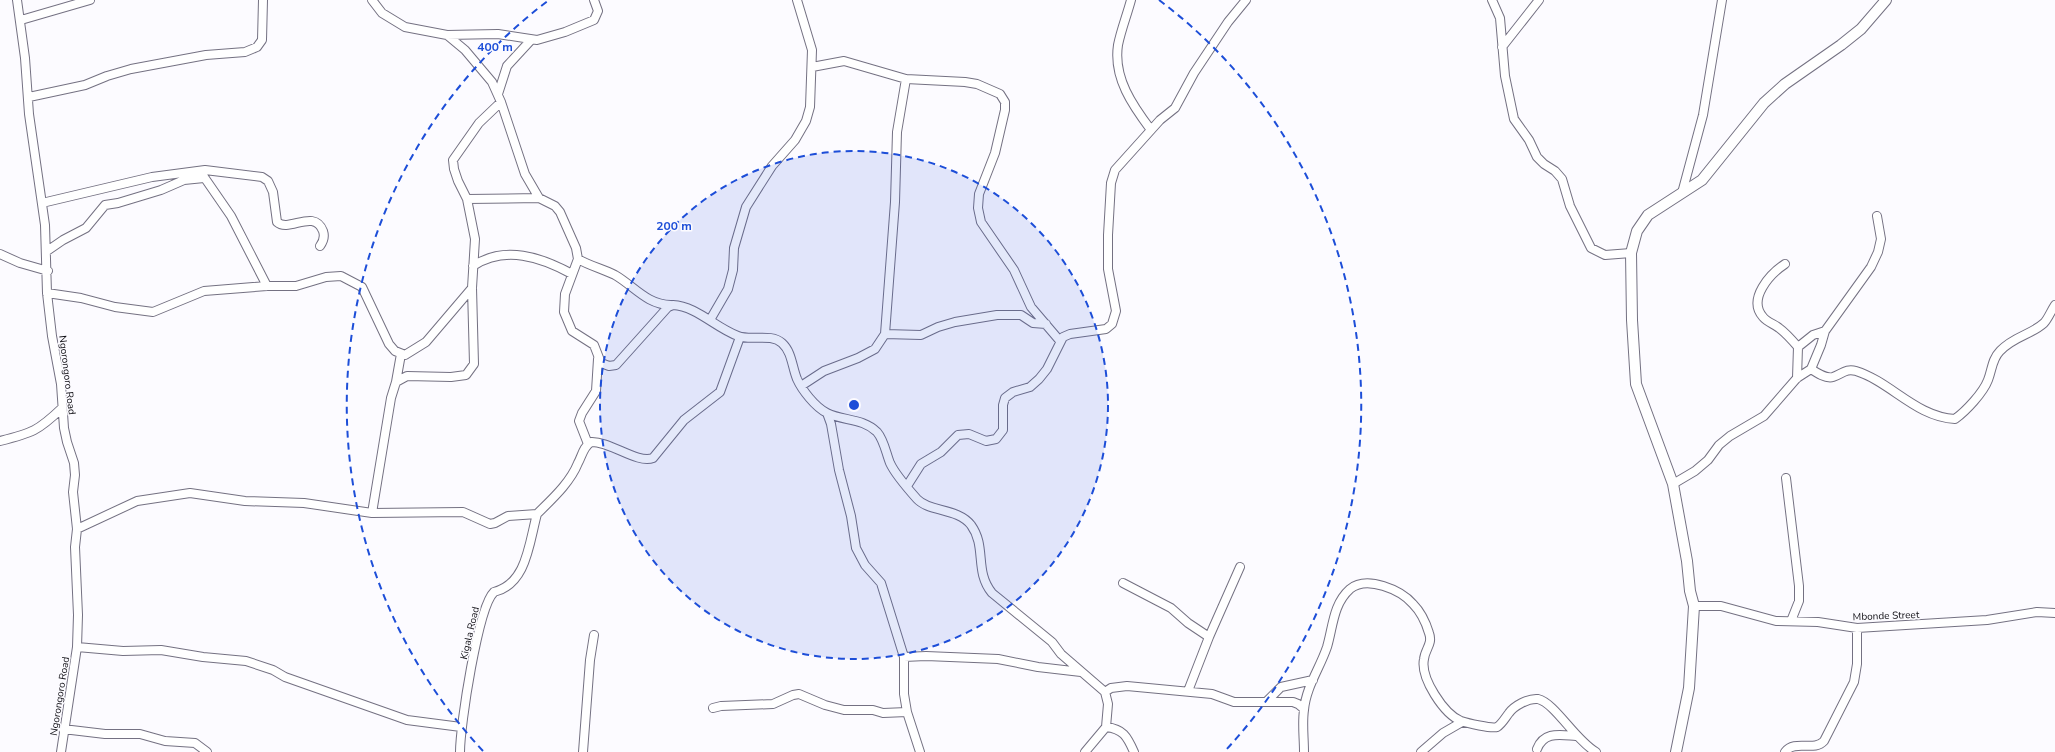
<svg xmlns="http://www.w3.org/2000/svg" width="2055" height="752" font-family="'Nunito Sans',sans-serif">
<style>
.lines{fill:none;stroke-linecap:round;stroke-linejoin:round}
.minor-casing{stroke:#747182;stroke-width:10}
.tertiary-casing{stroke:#747182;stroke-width:12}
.minor{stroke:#fff;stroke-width:8}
.tertiary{stroke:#fff;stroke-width:10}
.ring{fill:none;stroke:#1d4ed8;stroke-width:2;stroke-dasharray:7 5}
.labels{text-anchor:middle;stroke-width:3;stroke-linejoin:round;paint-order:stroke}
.street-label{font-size:10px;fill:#111016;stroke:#fcfbff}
.centre{fill:#1d4ed8;stroke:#fcfbff;stroke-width:2}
.ring-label{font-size:12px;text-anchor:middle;font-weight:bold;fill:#1d4ed8;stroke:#fcfbff;stroke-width:3;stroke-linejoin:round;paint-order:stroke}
</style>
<rect width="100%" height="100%" fill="#fcfbff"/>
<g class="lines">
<g class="minor-casing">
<path id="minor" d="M17 0 25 58 29 114 45 225 47 293 52 336 61 384 64 428 67 442 74 463 75 475 73 492 77 529 75 547 78 615 77 647 61 752
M372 0 382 13 405 27 447 35 465 50 492 82 501 102 525 174 539 198 555 206 560 212 576 248 578 259 565 294 564 312 572 331 594 345 601 363 609 366 616 365 668 307 673 305C696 306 716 328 738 336 751 341 771 333 782 343 792 352 792 367 797 379 802 390 815 407 827 413 843 421 863 418 877 432 884 440 886 453 890 463 895 474 909 490 917 499 929 512 958 508 971 525 987 547 974 571 992 593L1052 642 1061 654 1105 692 1108 704 1106 727 1085 752
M1131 0C1127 15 1121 30 1118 45 1113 78 1133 106 1151 130
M1492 0 1500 18 1505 76 1514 119 1529 140 1537 157 1544 164 1555 171 1562 179 1570 206 1591 248 1605 255 1631 253
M21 20 90 0
M447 35 498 34 537 40 565 32 594 20 598 11 594 0
M1502 47 1539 0
M812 67 844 61 906 79 965 82 977 84 1000 94 1005 102V110L995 153 979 194 978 208 981 222 1014 270 1031 307 1060 341
M498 94 507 66 531 40
M29 97 85 85 107 76 131 69 206 55 245 52 257 47 262 40 263 0
M202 174 231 216 267 286
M1682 193 1703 115 1722 0
M467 199 539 198
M42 203 152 177 205 170 262 177 268 181 273 192 277 222C289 233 314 208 323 231 325 237 323 242 320 246
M47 251 63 240 86 228 105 205 118 203 161 190 184 180 204 178
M0 254 20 263 48 271
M578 259C590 266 603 269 615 275 634 286 647 305 671 305
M1785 264C1770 274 1747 299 1763 317 1767 322 1774 324 1779 328 1786 333 1792 340 1798 347L1797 378
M473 266C505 245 541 257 572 274
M47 293 81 298 115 307 153 312 204 291 267 286H296L326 277 341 276 362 287 389 344 395 351 405 355 426 342 472 288
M710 320 728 289 733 270 734 248 746 207 772 166 795 140 806 121 810 107 812 50 797 0
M885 334 921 335 938 327 955 322 997 315H1021L1033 323 1046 324
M1798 347 1813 335 1825 331
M1811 369C1817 373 1826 379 1833 377 1842 374 1846 368 1856 371 1891 382 1916 417 1955 419 1966 411 1983 393 1988 380 1992 370 1992 359 2000 351 2014 336 2031 335 2044 323 2048 319 2051 311 2055 305
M396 382 401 354
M801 386 824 371 858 358 875 349 885 334 895 202 897 132 906 79
M827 413 831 424 839 470 851 516 856 548 865 565 881 583 904 657V694L907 712 920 752
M0 441C32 433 38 431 62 408
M588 444 579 421 582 413 596 391 598 359
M1786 478 1799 586V601L1791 621
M1673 484 1695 471 1708 460 1719 445 1730 436 1764 416 1797 378 1811 369 1821 345 1825 331 1871 267 1878 252 1881 239 1877 216
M907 486 921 464 941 452 958 435 969 434 986 441 996 439 1003 430V405L1005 398 1013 392 1030 387 1039 379 1047 369 1063 337 1070 334 1106 329 1112 324 1116 311 1108 269V235L1111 183 1115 170 1160 120 1175 108 1194 73 1228 22 1246 0
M372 513 391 398 396 382 407 376 451 377 466 375 474 364 472 288 475 239 467 199 458 181 454 169 453 160 479 123 501 102
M77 529 137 501 190 493 245 501 304 503 372 513 463 512 490 524 495 523 508 516 537 514C552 499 570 483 578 463 582 456 583 447 591 442 610 441 637 464 653 458L684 420 720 392 740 337
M1123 583 1171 608 1188 623 1209 637
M1694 606H1721L1776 621 1818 622 1857 628 1987 620 2037 612 2055 613
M77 647 123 651 161 650 203 657 246 661 273 670 285 677 407 720 461 727
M904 657 926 656 998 659 1038 667 1081 672
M1188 691 1209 637 1240 567
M1105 692 1111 688 1127 686 1212 694 1234 702H1293L1298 704 1304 709
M1267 701 1281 687 1313 680
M713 708 721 706 773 704 793 695 799 694 825 705 844 710H873L883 713 907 712
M1106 727C1123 729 1127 736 1134 752
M63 729 105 734H140L165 741 195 743 207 752
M1537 749C1544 731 1560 735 1576 736
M460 752C460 726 478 607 494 592 527 584 529 543 537 514
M583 752 590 660 594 635
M1304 752C1304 738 1302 723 1304 710 1306 687 1320 668 1327 647 1333 627 1333 604 1350 589 1367 575 1401 590 1413 604 1421 612 1426 623 1429 633 1433 644 1425 649 1424 659 1420 678 1444 714 1461 721 1467 723 1492 729 1497 727 1502 724 1505 718 1509 713 1514 706 1528 698 1538 699 1555 703 1575 740 1596 752
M1421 752 1443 733 1462 722
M1785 752C1795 739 1814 752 1824 741L1854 682 1857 664V628"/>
</g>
<g class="tertiary-casing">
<path id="tertiary" d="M1676 752 1689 688 1694 606 1690 591 1687 561 1673 484 1636 384 1632 320 1631 253 1637 231 1648 215 1702 180 1764 103 1785 84 1841 45 1861 29 1886 0"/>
</g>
<use href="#minor" class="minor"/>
<use href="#tertiary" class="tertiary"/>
</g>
<circle cx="854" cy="405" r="254" fill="#1d4ed8" fill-opacity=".12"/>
<g class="ring">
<circle cx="854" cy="405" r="254"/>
<path d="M483 751A507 507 0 0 1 549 0M1159 0A507 507 0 0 1 1225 751"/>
</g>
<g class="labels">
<g class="street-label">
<text transform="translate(68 375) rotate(83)" y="4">Ngorongoro Road</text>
<text transform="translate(1886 615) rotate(-2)" y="4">Mbonde Street</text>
<text transform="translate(469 633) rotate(-77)" y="4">Kigala Road</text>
<text transform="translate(59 696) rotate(-81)" y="4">Ngorongoro Road</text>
</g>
</g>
<circle cx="854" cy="405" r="6" class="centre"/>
<g class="ring-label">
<text x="495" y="51">400 m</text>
<text x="674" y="230">200 m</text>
</g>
</svg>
